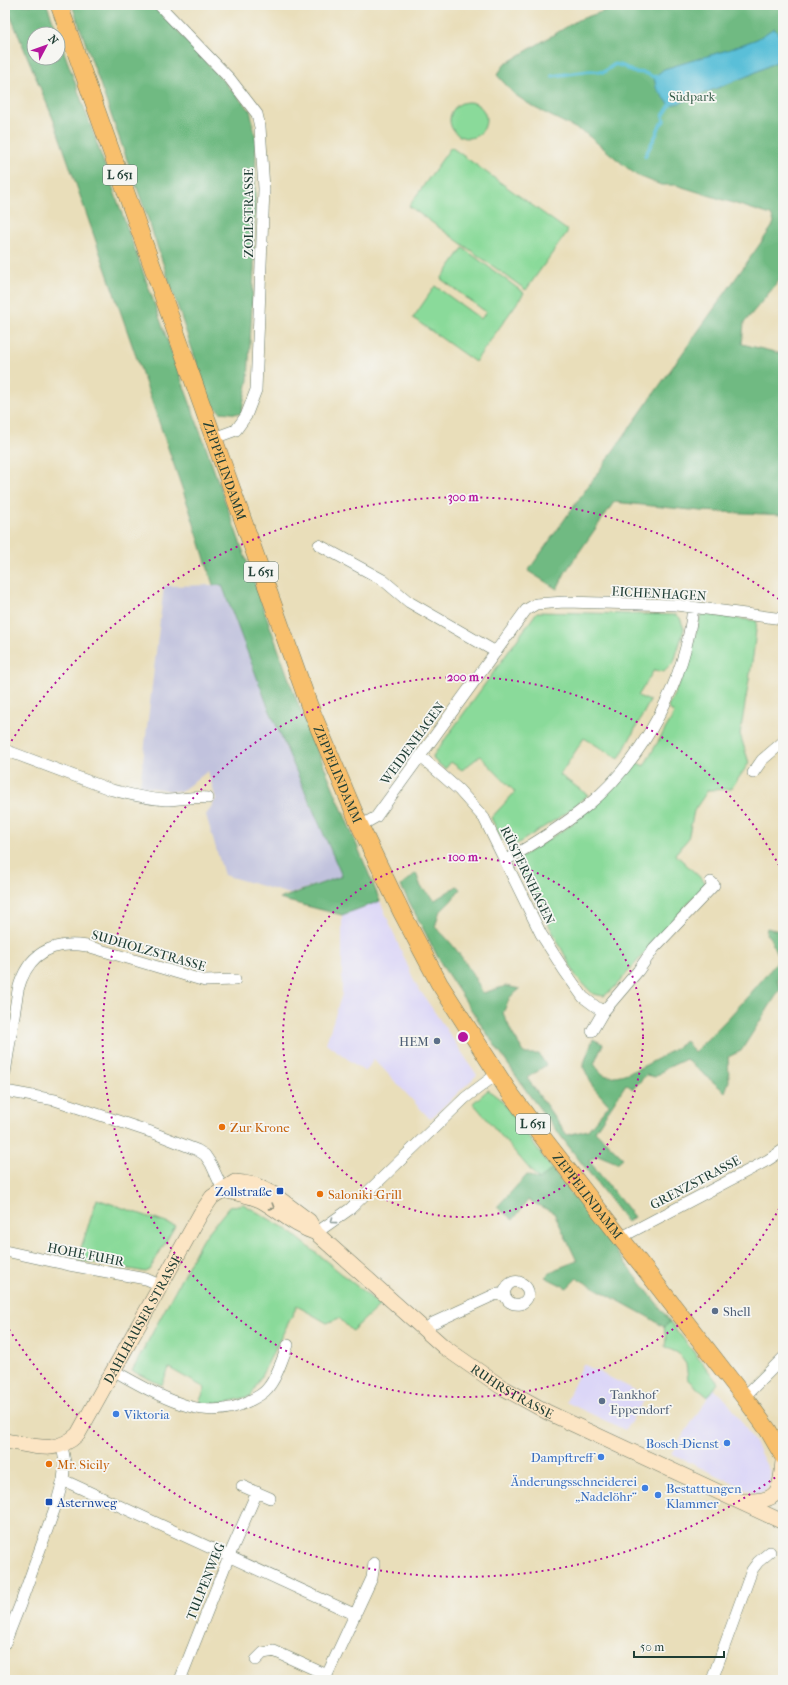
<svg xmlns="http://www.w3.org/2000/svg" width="788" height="1685" font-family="'IM FELL French Canon',serif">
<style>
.built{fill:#dbd6f7}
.industrial{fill:#c1c2dd}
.green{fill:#8ada9a;stroke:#548c67}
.forest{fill:#6fba82;stroke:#477c5b}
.water{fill:#5abfd8;stroke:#3c7e86}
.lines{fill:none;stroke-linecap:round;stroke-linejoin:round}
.stream{stroke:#5abfd8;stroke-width:3.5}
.street-casing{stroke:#667563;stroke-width:12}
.secondary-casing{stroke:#667563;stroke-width:16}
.primary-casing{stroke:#667563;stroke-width:18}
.street{stroke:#fff;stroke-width:11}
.secondary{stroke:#fce5c4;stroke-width:15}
.primary{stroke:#f8bf6c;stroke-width:17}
.oneway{stroke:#8e917c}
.oneway2{stroke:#8f9e9a}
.ring{fill:none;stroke:#b5179e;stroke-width:2;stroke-dasharray:2 4}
.service-dot{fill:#5c6f8a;stroke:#f6f6f2;stroke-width:1.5}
.food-dot{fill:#e8710a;stroke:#f6f6f2;stroke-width:1.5}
.transit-dot{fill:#1a4fb4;stroke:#f6f6f2;stroke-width:1.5}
.shop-dot{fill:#3f7fe0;stroke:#f6f6f2;stroke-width:1.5}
.labels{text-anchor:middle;stroke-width:3.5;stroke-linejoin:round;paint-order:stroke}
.shield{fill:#f6f6f2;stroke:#60746d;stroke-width:1}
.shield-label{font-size:12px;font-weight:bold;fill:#1f3d34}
.park-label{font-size:13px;fill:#345c48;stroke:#f6f6f2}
.street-label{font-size:13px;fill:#1f3d34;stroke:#f6f6f2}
.service-label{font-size:13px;fill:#4e5e75;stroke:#f6f6f2;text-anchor:start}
.food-label{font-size:13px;fill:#c56008;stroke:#f6f6f2;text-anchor:start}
.transit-label{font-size:13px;fill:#164399;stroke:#f6f6f2;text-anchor:end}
.shop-label{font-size:13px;fill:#366cbe;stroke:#f6f6f2;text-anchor:end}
.centre{fill:#b5179e;stroke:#f6f6f2;stroke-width:2}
.ring-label{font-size:12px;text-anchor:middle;font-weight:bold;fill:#b5179e;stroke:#f6f6f2;stroke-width:3.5;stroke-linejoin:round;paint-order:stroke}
</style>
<rect width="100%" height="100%" fill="#f6f6f2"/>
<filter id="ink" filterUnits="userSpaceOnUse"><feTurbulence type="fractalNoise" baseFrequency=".025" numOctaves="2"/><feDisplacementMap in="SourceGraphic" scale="8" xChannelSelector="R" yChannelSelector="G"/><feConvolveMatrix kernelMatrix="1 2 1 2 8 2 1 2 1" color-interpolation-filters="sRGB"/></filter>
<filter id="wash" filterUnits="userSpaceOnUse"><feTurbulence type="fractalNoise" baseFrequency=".012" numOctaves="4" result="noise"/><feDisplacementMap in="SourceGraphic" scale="16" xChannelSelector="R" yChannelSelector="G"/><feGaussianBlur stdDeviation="0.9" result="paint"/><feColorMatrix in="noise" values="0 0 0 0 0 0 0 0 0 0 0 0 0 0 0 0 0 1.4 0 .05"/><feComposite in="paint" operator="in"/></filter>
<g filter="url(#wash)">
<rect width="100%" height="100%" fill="#e9deba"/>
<path class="built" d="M380 901 415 983 477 1075 430 1119 374 1059 365 1072 326 1043 342 994V915Z
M583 1364 647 1396 625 1430 566 1402Z
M714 1388 726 1400 738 1416 755 1443 769 1470 770 1477 769 1484 762 1492 757 1493 749 1490 671 1454Z"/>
<path class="industrial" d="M222 585 267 704 342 876 290 894 224 875 206 815 216 799 208 771 180 792 140 786 164 586Z"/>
<path class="green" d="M450 120a18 18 0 1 1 36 0a18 18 0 1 1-36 0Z
M451 147 568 231 526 290 409 206Z
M463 248 524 293 475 362 413 318 435 286 481 319 486 312 441 279Z
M537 612 677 615 680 618 684 629 674 662 664 672 654 670 638 696 650 701 619 759 584 738 560 775 588 795 566 813 517 844 509 845 502 839 491 818 515 792 480 756 462 770 451 762 445 769 434 760 433 756Z
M701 614 757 621 753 656 740 734 749 763 731 789 708 790 694 811 688 839 675 854 706 883 613 989 604 996 593 994 576 976 516 863 521 857 568 827 614 788 635 762 644 766 674 714 668 707 686 669Z
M488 1090 501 1100 552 1169 539 1180 473 1103Z
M97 1199 175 1226 150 1269 146 1272 77 1260Z
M243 1204 288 1230 380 1305 352 1331 339 1318 327 1323 297 1306 251 1396 224 1403H199L205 1388 169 1368 162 1385 132 1371 202 1240 229 1207Z
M670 1322 718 1383 708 1397 688 1380 686 1364 678 1353 665 1347 666 1339 664 1327Z"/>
<path class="forest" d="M6 5H47L58 34H34V58H58V35L295 696 380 901 342 915 279 899 342 876 267 704 222 585H213L189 508 54 121Z
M72 5H154L250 110 256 139 254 268 248 380 241 414 220 412 210 402 146 213Z
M622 5H783V276L744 323 742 344 783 354V515L701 511 614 502 566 571 557 589 528 571 772 227 774 222 771 215 676 185H661L636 175 585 133 535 108 514 94 497 75 505 64 578 20Z
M416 873 421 887 435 900 457 886 460 889 451 901 439 913 435 927C456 945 470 969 483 993L506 986 520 989 510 997 503 1013 512 1033 525 1054H539L546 1065 527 1078 567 1135 588 1130 609 1105 593 1087 583 1066 593 1039 603 1044 594 1064C597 1067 600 1073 604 1075 622 1083 670 1052 686 1041L694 1052C725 1023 753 992 779 959L770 938 766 934 767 928 783 932V971L777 980 781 988 741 1051 728 1057 729 1081 725 1092 686 1059 667 1068 655 1077 646 1075 633 1089 626 1084 595 1131 623 1158 617 1163 598 1155 589 1161 634 1217 627 1222 530 1096 496 1047 443 967 401 886Z
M552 1169 662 1310 670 1322 664 1327 650 1318 577 1278 567 1288 545 1277 556 1269 577 1261 554 1213 528 1200 513 1220 497 1207 527 1175 539 1180Z"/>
<path class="water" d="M774 28 783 40V58L780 60 750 75 680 103 670 105 656 88 654 77 664 69 727 50 757 39Z"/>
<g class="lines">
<path class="stream" d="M777 39 783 35
M777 58 780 60 782 70 781 95
M552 76 590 71 604 72 615 64 625 67 633 72 645 73 654 77 658 76
M645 156 656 135 660 125 664 121 663 116 672 102"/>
</g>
</g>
<g filter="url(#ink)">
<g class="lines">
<g class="street-casing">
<path id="street" d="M159 5 230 79 257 114 260 127 264 189 256 390 246 416 236 430 214 438
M319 545 383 580 409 602 496 652
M5 750 112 790C129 794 147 799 165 800 179 800 194 796 208 798
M420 756 459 790 484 818 541 934 564 970 583 997 603 1012
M753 773 762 760 783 742
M360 826 376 817 526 610 536 604 565 602 676 605 783 619
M506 860C534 844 561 827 587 806 643 760 686 680 693 607
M592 1031 603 1012 638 971 654 948 714 885 711 882
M5 1073 18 990C27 955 51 940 87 946L205 981 235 980
M5 1091 55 1100 151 1132 197 1150 205 1155 211 1164 223 1190
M316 1233 350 1209 465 1098 497 1074
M620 1238 768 1160 783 1150
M5 1251 69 1265 146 1279 160 1285
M425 1331 433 1323 494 1295 504 1293C507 1302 511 1305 521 1304 542 1292 512 1267 504 1293
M114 1371C154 1392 203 1426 249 1401 255 1398 262 1395 267 1389 277 1378 282 1359 288 1345
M744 1397 783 1358
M63 1480 356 1615
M242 1486 270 1498
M5 1643 20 1605 56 1505 63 1480 65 1462 62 1446
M256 1660 263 1653 274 1651 327 1675 372 1578 374 1563
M180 1680 229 1556 257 1492
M712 1680 752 1570 758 1562 770 1552"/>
</g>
<g class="secondary-casing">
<g id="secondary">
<path d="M223 1190C236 1193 250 1195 262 1201 281 1212 295 1226 316 1233"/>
<path id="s1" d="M5 1441C33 1445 55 1456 78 1434L201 1213 212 1197 235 1182 244 1183 255 1185 273 1194 309 1221 316 1233 444 1347 500 1386 547 1412 783 1522"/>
<path d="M743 1501C779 1502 780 1493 783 1461"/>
</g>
</g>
<g class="primary-casing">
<g id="primary">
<path id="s2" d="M59 5 309 705 360 826 402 913 439 983 507 1089 547 1143 744 1397 768 1430 783 1456"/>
</g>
</g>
<use href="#street" class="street"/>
<use href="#secondary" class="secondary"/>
<use href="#primary" class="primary"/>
</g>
<defs><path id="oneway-chevron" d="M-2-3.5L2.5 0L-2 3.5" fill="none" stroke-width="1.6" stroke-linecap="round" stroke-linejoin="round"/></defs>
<use class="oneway" href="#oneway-chevron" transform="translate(272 1207) rotate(32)"/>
<use class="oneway2" href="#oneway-chevron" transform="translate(333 1221) rotate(144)"/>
</g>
<g class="ring">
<circle cx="463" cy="1037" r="180"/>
<path d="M782 1203A360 360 0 1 1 782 871"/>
<path d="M780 1474A540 540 0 0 1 5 1323M5 751A540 540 0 0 1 780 600"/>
</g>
<g class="service-dot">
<circle cx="437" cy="1041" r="4"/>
<circle cx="715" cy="1311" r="4"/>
<circle cx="602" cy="1401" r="4"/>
</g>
<g class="food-dot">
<circle cx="222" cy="1127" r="4"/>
<circle cx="320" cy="1194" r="4"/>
<circle cx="49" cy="1464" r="4"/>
</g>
<g class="transit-dot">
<rect x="276" y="1187" width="8" height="8" rx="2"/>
<rect x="45" y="1498" width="8" height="8" rx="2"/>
</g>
<g class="shop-dot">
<circle cx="116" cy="1414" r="4"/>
<circle cx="727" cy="1443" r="4"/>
<circle cx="601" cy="1457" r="4"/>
<circle cx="645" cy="1488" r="4"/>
<circle cx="658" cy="1495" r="4"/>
</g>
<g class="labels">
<g class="shield">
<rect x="103" y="165" width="34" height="20" rx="3"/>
<rect x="244" y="562" width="34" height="20" rx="3"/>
<rect x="516" y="1114" width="34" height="20" rx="3"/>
</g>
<g class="shield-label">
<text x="120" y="179">L 651</text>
<text x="261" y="576">L 651</text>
<text x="533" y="1128">L 651</text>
</g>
<g class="park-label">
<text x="692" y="101">Südpark</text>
</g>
<g class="street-label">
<text transform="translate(248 213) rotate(-90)" y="5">ZOLLSTRASSE</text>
<text dy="5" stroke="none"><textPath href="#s2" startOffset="494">ZEPPELINDAMM</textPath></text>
<text transform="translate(659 593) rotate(3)" y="5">EICHENHAGEN</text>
<text transform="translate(412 743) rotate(-54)" y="5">WEIDENHAGEN</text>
<text dy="5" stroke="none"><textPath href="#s2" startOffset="818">ZEPPELINDAMM</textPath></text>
<text transform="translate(528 875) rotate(64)" y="5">RÜSTERNHAGEN</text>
<text transform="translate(149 950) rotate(16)" y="5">SUDHOLZSTRASSE</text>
<text transform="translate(695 1182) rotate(-28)" y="5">GRENZSTRASSE</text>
<text dy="5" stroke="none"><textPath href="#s2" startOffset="1310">ZEPPELINDAMM</textPath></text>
<text transform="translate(86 1254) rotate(11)" y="5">HOHE FUHR</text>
<text dy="5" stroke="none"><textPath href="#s1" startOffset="209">DAHLHAUSER STRASSE</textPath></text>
<text dy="5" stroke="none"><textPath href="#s1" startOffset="729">RUHRSTRASSE</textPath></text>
<text transform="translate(205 1581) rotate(-68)" y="5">TULPENWEG</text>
</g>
<g class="service-label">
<text x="429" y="1046" text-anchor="end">HEM</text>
<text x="723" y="1316">Shell</text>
<text x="610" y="1399">Tankhof<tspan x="610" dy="15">Eppendorf</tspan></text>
</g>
<g class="food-label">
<text x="230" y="1132">Zur Krone</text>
<text x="328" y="1199">Saloniki-Grill</text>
<text x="57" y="1469">Mr. Sicily</text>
</g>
<g class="transit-label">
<text x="272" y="1196">Zollstraße</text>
<text x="57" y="1507" text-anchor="start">Asternweg</text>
</g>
<g class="shop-label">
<text x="124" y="1419" text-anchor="start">Viktoria</text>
<text x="719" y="1448">Bosch-Dienst</text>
<text x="593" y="1462">Dampftreff</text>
<text x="637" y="1486">Änderungsschneiderei<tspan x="637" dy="15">„Nadelöhr“</tspan></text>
<text x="666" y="1493" text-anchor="start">Bestattungen<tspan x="666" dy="15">Klammer</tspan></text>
</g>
</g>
<circle cx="463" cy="1037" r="6" class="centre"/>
<g class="ring-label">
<text x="463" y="501">300 m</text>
<text x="463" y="681">200 m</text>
<text x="463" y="861">100 m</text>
</g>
<rect width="788" height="1685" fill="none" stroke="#f6f6f2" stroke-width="20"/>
<g transform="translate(46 46) rotate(49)"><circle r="19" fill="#f6f6f2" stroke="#a0aca6"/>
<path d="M0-3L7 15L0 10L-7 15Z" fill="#b5179e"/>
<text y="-6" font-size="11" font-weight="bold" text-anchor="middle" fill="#1f3d34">N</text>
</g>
<path d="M634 1651v6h90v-6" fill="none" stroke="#1f3d34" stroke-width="2"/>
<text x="640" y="1651" font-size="12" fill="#1f3d34" stroke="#f6f6f2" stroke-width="3" paint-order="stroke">50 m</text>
</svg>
